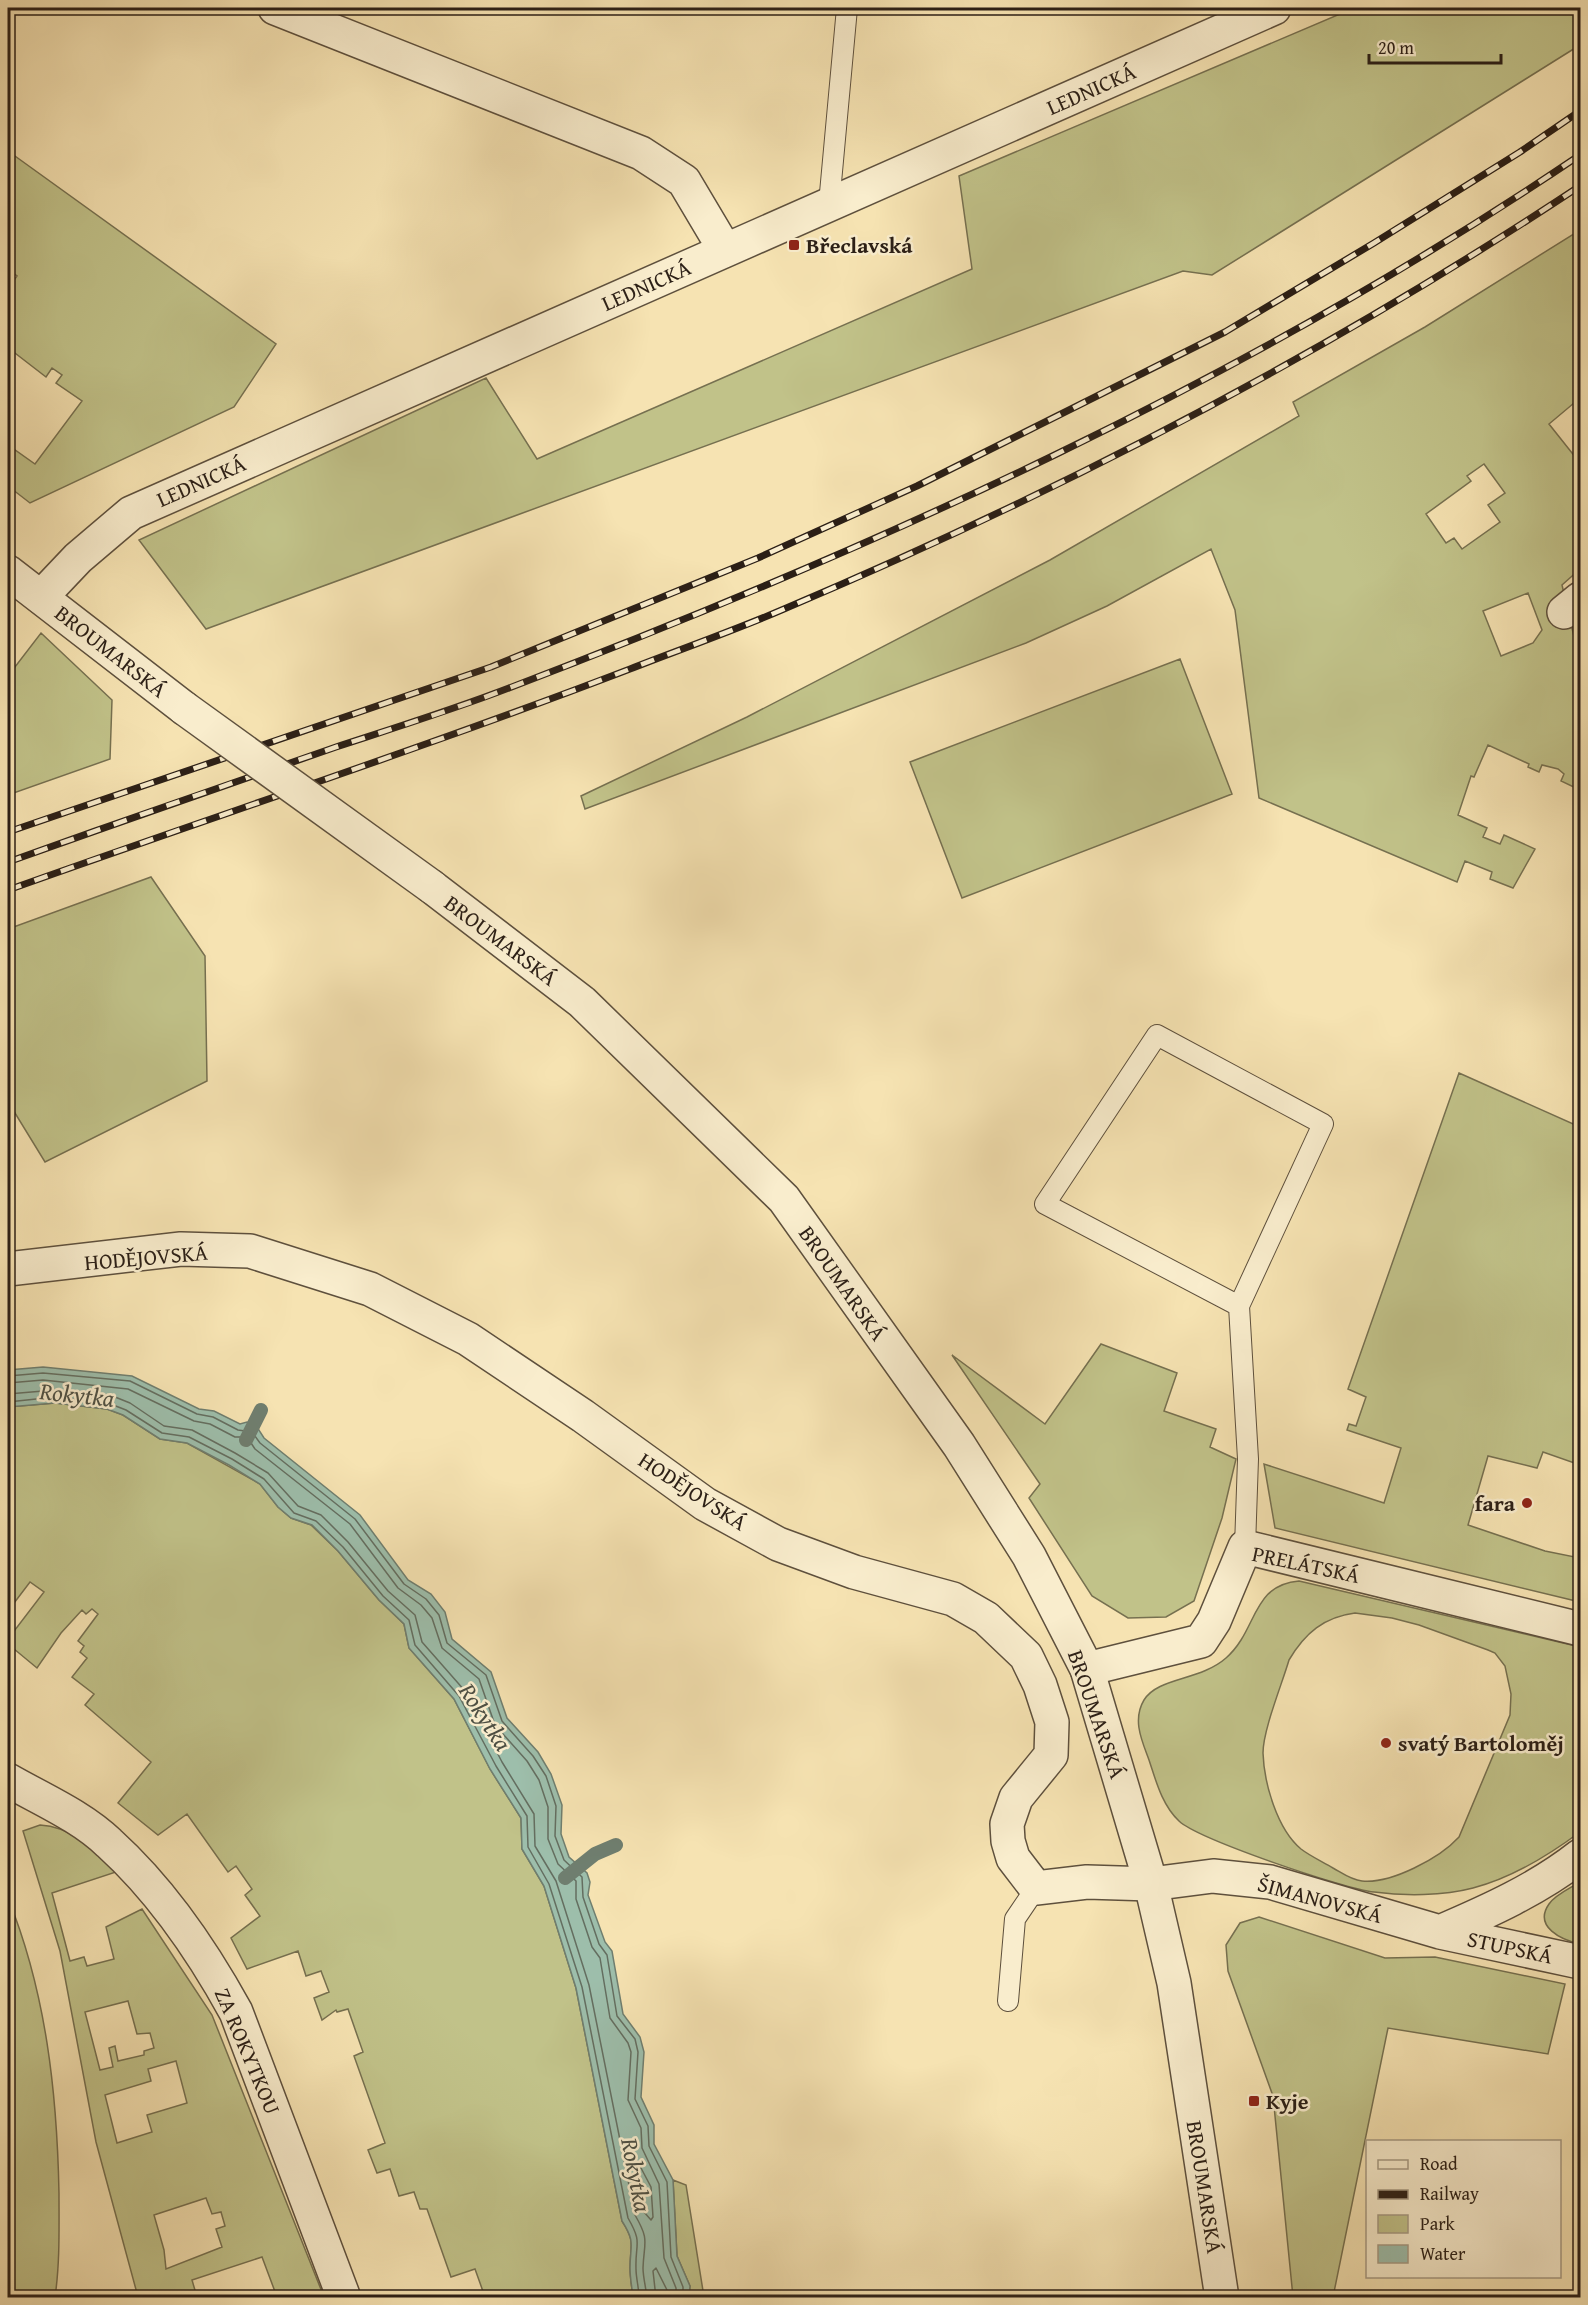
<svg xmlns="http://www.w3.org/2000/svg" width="1588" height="2305" font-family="'Gentium Book Plus',serif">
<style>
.green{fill:#c1c289;stroke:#767050;stroke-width:1.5;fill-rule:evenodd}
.water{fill:#9dbeab;stroke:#6f7e6f;stroke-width:1.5}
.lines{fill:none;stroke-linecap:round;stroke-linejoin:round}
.shore{stroke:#646e60;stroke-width:1.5}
.stream{stroke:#6f7e6f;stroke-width:14}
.service-casing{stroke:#5e503d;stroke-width:22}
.minor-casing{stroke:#5e503d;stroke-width:36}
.tertiary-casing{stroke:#5e503d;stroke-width:36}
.service{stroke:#f9edcd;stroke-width:20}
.minor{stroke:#f9edcd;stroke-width:33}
.tertiary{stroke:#f9edcd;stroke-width:33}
.rail-casing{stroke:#2b1f16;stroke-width:7}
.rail{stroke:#f9edcd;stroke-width:4.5;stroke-dasharray:14;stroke-linecap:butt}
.tertiary-bridge-casing{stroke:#5e503d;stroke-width:36;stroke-linecap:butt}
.tertiary-bridge{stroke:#f9edcd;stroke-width:33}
.poi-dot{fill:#8f2418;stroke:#f9edcd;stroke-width:2}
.labels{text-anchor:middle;stroke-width:5;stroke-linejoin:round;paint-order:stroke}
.street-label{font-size:22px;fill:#2b1f16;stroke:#f9edcd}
.poi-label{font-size:22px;font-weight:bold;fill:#2b1f16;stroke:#f9edcd;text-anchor:start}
.water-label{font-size:24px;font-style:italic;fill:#4d4f43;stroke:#f9edcd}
</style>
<rect width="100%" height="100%" fill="#f6e3b2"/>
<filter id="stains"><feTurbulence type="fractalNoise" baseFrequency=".00333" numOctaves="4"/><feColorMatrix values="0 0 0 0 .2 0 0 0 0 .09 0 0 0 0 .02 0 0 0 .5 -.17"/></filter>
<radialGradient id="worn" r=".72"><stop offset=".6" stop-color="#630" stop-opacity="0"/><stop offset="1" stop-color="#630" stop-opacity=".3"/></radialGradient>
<path class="green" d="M1354 8H1580V45L1212 275 1183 271 206 629 139 540 486 378 537 459 972 269 959 176Z
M8 151 276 344 234 407 30 503 8 486V445L35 464 82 401 56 383 62 375 52 368 46 377 11 350 8 354V289L17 276 8 269Z
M1580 230V398L1549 424 1580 463V569L1562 585 1575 641 1580 644V790L1561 781 1564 774 1558 769 1542 765 1539 772 1528 767 1529 764 1488 745 1474 777 1471 776 1458 815 1487 828 1483 837 1500 844 1504 835 1535 849 1513 888 1490 879 1492 872 1465 861 1457 882 1259 798 1235 610 1211 549 1107 606 1026 643 585 809 581 796 747 717 1050 560 1299 416 1293 402 1425 327ZM1484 464 1505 493 1488 505 1500 522 1462 549 1454 538 1446 543 1426 514 1471 481 1467 476ZM1528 593 1542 630 1533 643 1501 656 1483 611Z
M41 633 112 700 110 759 8 795V676Z
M1180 659 1232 794 962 898 910 762Z
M151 877 205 956 207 1081 45 1162 15 1113 8 1120V929Z
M1459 1073 1580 1127V1465L1543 1452 1537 1468 1488 1456 1468 1525 1545 1551 1580 1558V1602L1275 1528 1264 1464 1384 1503 1401 1448 1347 1430 1349 1424 1356 1426 1366 1397 1348 1389Z
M1101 1344 1177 1373 1164 1411 1216 1429 1210 1447 1236 1459 1222 1518 1194 1601 1166 1617 1128 1618 1092 1596 1029 1498 1040 1484 952 1355 1045 1424Z
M55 1403 107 1409 123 1415 160 1439 187 1443 260 1484 278 1507 291 1518 311 1525 338 1551 379 1600 404 1624 409 1648 454 1699 490 1769 521 1818 522 1849 544 1886 576 1988 622 2221C636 2242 630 2245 630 2268 630 2278 632 2288 633 2297H485L475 2269 451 2277 427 2209H420L414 2192 399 2196 390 2169 377 2173 368 2150 385 2143 354 2056 363 2052 348 2009 337 2012 336 2010 322 2020 314 1998 329 1992 321 1971 306 1976 298 1951 247 1969 231 1938 260 1916 245 1895 252 1889 236 1866 228 1872 187 1814 158 1835 118 1803 151 1762 85 1705 94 1694 72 1677 87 1658 80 1652 84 1646 78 1641 98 1614 92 1609 86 1614 82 1610 61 1633 37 1668 8 1644V1639L44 1592 30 1582 8 1611V1407Z
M1299 1581 1580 1647V1832C1549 1855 1512 1878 1473 1888 1443 1896 1404 1896 1374 1892 1344 1889 1198 1839 1179 1821 1162 1805 1156 1781 1149 1760 1142 1741 1132 1720 1144 1700 1158 1677 1200 1681 1226 1658 1258 1630 1251 1585 1299 1581ZM1355 1613 1392 1618 1419 1625 1488 1650 1495 1653 1505 1666 1511 1694 1510 1715 1459 1837C1440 1858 1391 1884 1362 1881 1351 1880 1342 1873 1333 1868 1323 1862 1310 1856 1301 1849 1277 1829 1264 1783 1263 1753 1263 1730 1282 1684 1289 1660 1305 1633 1324 1617 1355 1613Z
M40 1825C73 1827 93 1849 116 1872L52 1893 70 1961 84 1957 87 1966 114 1959 106 1927 142 1909 212 2015 324 2297H277L262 2257 192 2280 197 2297H138L96 2142 60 1951 23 1831ZM128 2001 137 2034 150 2033 154 2048 144 2051V2055L118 2061 115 2046 109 2048 113 2067 100 2070 85 2012ZM176 2061 187 2103 147 2115 152 2132 117 2143 105 2095 151 2081 148 2069ZM206 2198 212 2214 221 2212 225 2226 216 2229 222 2247 166 2269 164 2250 154 2215Z
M1580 1882V1944C1562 1940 1533 1927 1549 1904 1556 1894 1571 1888 1580 1882Z
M8 1898C46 1992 57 2092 59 2193 59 2228 60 2263 55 2297H8Z
M1259 1917 1385 1958 1435 1957 1565 1984 1548 2054 1388 2028 1333 2297H1293L1273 2096 1228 1971 1226 1945 1240 1923Z
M673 2180 686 2185 704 2297H689L690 2286 677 2256Z"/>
<path class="water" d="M43 1367 132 1376 199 1409 214 1411 240 1424 247 1422 257 1427 264 1438 360 1515 408 1580 431 1594 445 1612 452 1639 491 1672 507 1718 538 1752 551 1774 562 1805 561 1834 569 1857 587 1873 590 1882 588 1895 605 1942 612 1951 623 2014 640 2037 644 2052 641 2097 654 2125V2144L673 2180 677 2256 690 2286 689 2297H633C632 2288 630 2278 630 2268 630 2245 636 2243 622 2221L576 1988 544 1886 522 1849 521 1818 490 1769 454 1699 409 1648 404 1624 379 1600 338 1551 312 1525 291 1518 278 1507 260 1484 229 1465 187 1443 160 1439 123 1415 107 1409 55 1403 8 1407V1370Z"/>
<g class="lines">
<path class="shore" d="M8 1376 43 1373 130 1381 197 1414 213 1417 238 1430 252 1432 260 1443 355 1519 404 1584 426 1599 439 1615 447 1643 486 1675 502 1721 533 1756 546 1776 556 1806 555 1836 564 1860 582 1877 583 1897 599 1944 607 1955 617 2016 635 2039 638 2052 635 2099 648 2126 649 2146 667 2182 671 2257 683 2287V2298
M8 1383 43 1380 128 1389 194 1421 210 1424 235 1437H247L255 1449 350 1524 398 1588 421 1605 432 1618 442 1648 479 1679 495 1725 527 1761 539 1780 548 1807V1839L558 1864 576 1881V1899L592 1947 600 1958 610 2018 628 2043 631 2052 628 2100 641 2128 642 2148 659 2184 664 2258 676 2288V2298
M8 1394 55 1390 110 1395 130 1403 164 1426 192 1430 235 1453 268 1473 298 1506 321 1515 348 1542 388 1591 415 1615 422 1642 465 1691 502 1762 534 1814 535 1846 556 1881 589 1985 635 2215C650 2241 644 2241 643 2268 643 2277 646 2288 647 2298
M8 1402 55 1397 108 1403 126 1410 162 1433 189 1437 232 1459 264 1479 294 1513 316 1521 343 1547 383 1596 409 1620 415 1645 459 1696 496 1766 527 1816 528 1847 549 1884 582 1987 628 2218C643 2244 635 2242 636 2269 636 2278 639 2288 639 2298
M638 2167 641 2168 651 2187 653 2217 651 2220 644 2212 636 2170Z
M656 2298 653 2271 656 2268 667 2290V2298"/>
<path class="stream" d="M246 1440 261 1410
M565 1878 595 1854 616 1845"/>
<g class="service-casing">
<path id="service" d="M829 204 847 8
M1239 1306 1323 1124 1157 1035 1045 1204 1239 1306 1248 1459 1245 1547
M1008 2001 1015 1919 1036 1888"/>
</g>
<g class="minor-casing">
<path id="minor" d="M275 8 641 153 684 181 725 250
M41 597 78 558 131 513 1274 8
M1564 612 1580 599
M8 1269 181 1249 250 1251 370 1289 468 1339 583 1416 705 1504 778 1544 854 1572 953 1599 986 1618 1026 1656 1040 1685 1052 1722 1051 1755 1016 1798 1007 1824 1008 1841 1013 1858 1036 1888 1087 1882 1151 1884 1213 1876 1270 1882 1440 1932C1489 1911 1538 1889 1580 1856
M1087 1669 1201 1641 1214 1621 1245 1547 1580 1629
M8 1780C41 1799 81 1816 109 1843 162 1891 202 1950 236 2012L344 2298
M1440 1932 1580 1962"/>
</g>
<g class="tertiary-casing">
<path id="tertiary" d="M8 572 184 708
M432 887 582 1002 784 1199 959 1445 1029 1556 1087 1669 1151 1884 1174 1983 1222 2298"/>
</g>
<use href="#service" class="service"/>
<use href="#minor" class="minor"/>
<use href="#tertiary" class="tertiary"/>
<g class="rail-casing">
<path id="rail" d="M8 832 491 667 758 558 917 486 1225 332 1374 243 1520 152 1580 111
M8 862C117 823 226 785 336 747 394 728 452 710 509 688 882 546 1249 379 1580 155
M8 890C215 816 424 748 630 669 681 649 733 631 784 609 1062 491 1328 353 1580 186"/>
</g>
<use href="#rail" class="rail"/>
<g class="tertiary-bridge-casing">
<path id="tertiary-bridge" d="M184 708 432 887"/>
</g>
<use href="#tertiary-bridge" class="tertiary-bridge"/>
</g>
<g class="poi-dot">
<rect x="788" y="239" width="12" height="12" rx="3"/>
<circle cx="1527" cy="1503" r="6"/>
<circle cx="1386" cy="1743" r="6"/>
<rect x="1248" y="2095" width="12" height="12" rx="3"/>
</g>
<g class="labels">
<g class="street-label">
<text transform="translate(1091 89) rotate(-24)" y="8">LEDNICKÁ</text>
<text transform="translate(646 285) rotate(-24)" y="8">LEDNICKÁ</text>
<text transform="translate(201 481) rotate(-24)" y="8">LEDNICKÁ</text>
<text transform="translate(111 651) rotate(38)" y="8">BROUMARSKÁ</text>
<text transform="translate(501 940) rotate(37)" y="8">BROUMARSKÁ</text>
<text transform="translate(146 1257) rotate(-5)" y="8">HODĚJOVSKÁ</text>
<text transform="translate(843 1283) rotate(55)" y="8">BROUMARSKÁ</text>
<text transform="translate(693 1491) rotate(33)" y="8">HODĚJOVSKÁ</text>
<text transform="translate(1306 1564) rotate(12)" y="8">PRELÁTSKÁ</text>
<text transform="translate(1097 1714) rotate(71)" y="8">BROUMARSKÁ</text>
<text transform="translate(1320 1899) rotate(15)" y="8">ŠIMANOVSKÁ</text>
<text transform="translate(1510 1947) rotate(12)" y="8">STUPSKÁ</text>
<text transform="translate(248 2051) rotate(67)" y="8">ZA ROKYTKOU</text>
<text transform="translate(1205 2187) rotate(81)" y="8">BROUMARSKÁ</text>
</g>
<g class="poi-label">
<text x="806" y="253">Břeclavská</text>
<text x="1515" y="1511" text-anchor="end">fara</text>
<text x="1398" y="1751">svatý Bartoloměj</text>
<text x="1266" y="2109">Kyje</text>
</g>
<g class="water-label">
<text transform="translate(77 1395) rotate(6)" y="8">Rokytka</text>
<text transform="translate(485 1717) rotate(57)" y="8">Rokytka</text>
<text transform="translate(636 2175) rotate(79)" y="8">Rokytka</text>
</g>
</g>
<rect width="1588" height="2305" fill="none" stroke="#f6e3b2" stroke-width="30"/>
<rect x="9" y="9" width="1570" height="2287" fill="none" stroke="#2b1f16" stroke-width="3"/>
<rect x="15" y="15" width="1558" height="2275" fill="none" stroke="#2b1f16" stroke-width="1.5"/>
<rect x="1366" y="2140" width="195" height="138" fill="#f9edcd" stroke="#a79b84" stroke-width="1.5"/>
<rect x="1378" y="2160" width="30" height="9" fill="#f9edcd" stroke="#a79b84" stroke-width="1.5"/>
<text x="1420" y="2170" font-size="18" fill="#2b1f16">Road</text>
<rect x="1378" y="2190" width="30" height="9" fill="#2b1f16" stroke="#a79b84" stroke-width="1.5"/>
<text x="1420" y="2200" font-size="18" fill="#2b1f16">Railway</text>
<rect x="1378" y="2215" width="30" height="18" fill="#c1c289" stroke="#a79b84" stroke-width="1.5"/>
<text x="1420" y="2230" font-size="18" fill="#2b1f16">Park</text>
<rect x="1378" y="2245" width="30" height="18" fill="#9dbeab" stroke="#a79b84" stroke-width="1.5"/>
<text x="1420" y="2260" font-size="18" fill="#2b1f16">Water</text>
<path d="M1369 54v9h132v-9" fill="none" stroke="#2b1f16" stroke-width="3"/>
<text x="1378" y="54" font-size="18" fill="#2b1f16" stroke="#f9edcd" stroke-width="4.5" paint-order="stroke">20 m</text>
<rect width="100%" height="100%" filter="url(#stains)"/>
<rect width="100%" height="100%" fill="url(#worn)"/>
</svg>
